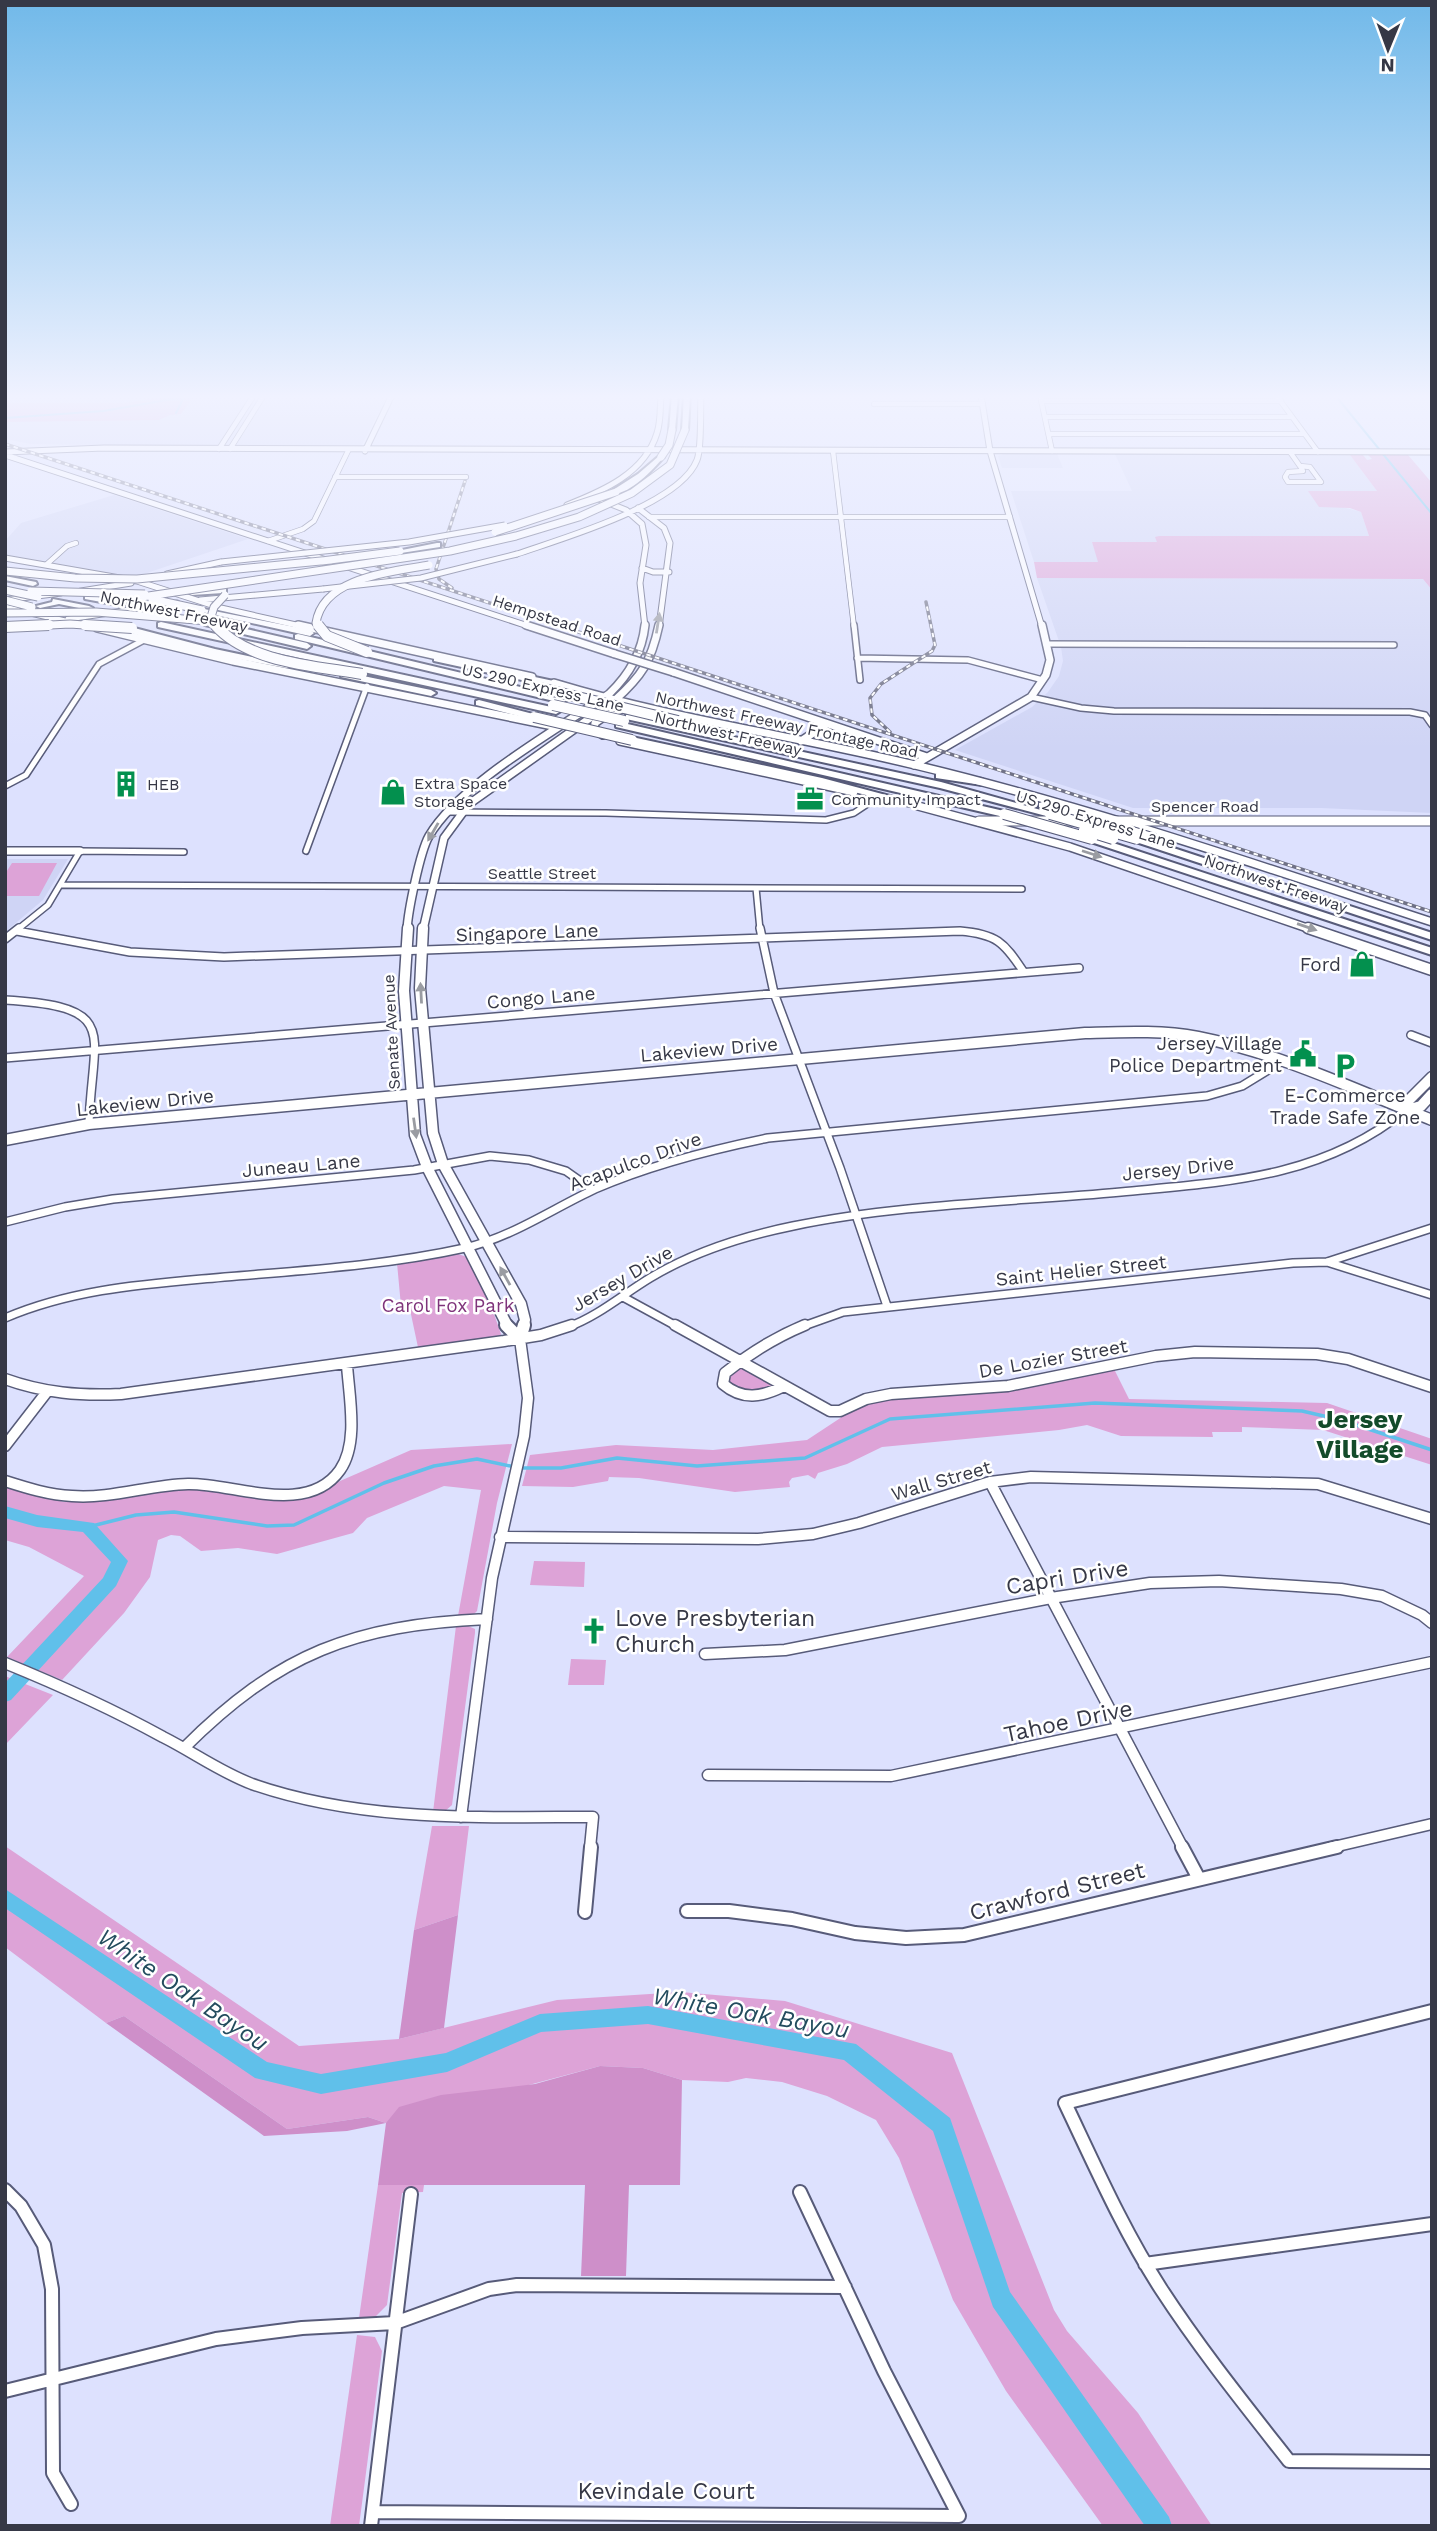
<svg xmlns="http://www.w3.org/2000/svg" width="1437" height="2531" font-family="'Work Sans',sans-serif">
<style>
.built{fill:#cfd4f5}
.green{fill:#dda3d7}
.forest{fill:#ce8fc9}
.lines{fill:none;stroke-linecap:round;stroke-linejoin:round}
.stream-far1{stroke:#60c0ea;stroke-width:2}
.stream{stroke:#60c0ea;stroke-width:3.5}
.river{fill:#60c0ea;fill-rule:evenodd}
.street-far4-casing{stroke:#575b79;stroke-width:6}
.street-far3-casing{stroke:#575b79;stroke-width:8}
.street-far2-casing{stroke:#575b79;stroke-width:10}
.street-far1-casing{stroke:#575b79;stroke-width:13}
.street-casing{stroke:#575b79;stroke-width:16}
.secondary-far3-casing{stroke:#575b79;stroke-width:7}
.secondary-far2-casing{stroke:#575b79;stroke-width:10}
.secondary-far1-casing{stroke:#575b79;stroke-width:13}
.secondary-casing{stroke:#575b79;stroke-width:16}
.primary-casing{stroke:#575b79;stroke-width:11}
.highway-casing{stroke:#575b79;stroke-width:4}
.street-far4{stroke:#fff;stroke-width:4.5}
.street-far3{stroke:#fff;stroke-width:5}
.street-far2{stroke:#fff;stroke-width:7}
.street-far1{stroke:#fff;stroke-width:10}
.street{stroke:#fff;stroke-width:12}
.secondary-far3{stroke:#fff;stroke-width:5}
.secondary-far2{stroke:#fff;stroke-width:7}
.secondary-far1{stroke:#fff;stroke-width:10}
.secondary{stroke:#fff;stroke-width:12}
.primary{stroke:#fff;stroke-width:9}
.highway{fill:#fff;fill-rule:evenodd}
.rail-casing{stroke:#707286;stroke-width:3.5}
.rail{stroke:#fff;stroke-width:2;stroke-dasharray:4.5;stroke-linecap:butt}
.secondary-bridge-far1-casing{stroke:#575b79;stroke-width:7;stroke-linecap:butt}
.secondary-bridge-casing{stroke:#575b79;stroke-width:10;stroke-linecap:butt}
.highway-bridge-far1-casing{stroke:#575b79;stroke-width:9;stroke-linecap:butt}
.highway-bridge-casing{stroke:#575b79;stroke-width:12;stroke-linecap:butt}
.secondary-bridge-far1{stroke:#fff;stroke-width:5}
.secondary-bridge{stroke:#fff;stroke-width:7}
.highway-bridge-far1{stroke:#fff;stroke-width:7}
.highway-bridge{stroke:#fff;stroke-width:10}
.oneway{fill:#9a9ca2}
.labels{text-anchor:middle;stroke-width:5;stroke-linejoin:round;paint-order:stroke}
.far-street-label{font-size:16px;fill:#363846;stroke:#fff}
.far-poi-label{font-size:16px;fill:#363846;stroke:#fff;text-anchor:start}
.street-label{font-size:19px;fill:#363846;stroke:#fff}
.poi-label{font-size:19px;fill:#363846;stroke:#fff;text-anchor:end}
.park-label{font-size:19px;fill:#7f347b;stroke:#fff}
.near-street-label{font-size:23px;fill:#363846;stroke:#fff}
.near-poi-label{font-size:23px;fill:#363846;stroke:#fff;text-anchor:start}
.near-water-label{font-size:24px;font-style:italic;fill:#234c5e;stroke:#fff}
.district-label{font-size:26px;font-weight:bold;fill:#134b2a;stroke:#fff}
</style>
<rect width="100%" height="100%" fill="#dde1fe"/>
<path class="built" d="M5 395H388L360 448 31 444 5 439Z
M1004 454H1057L1063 468H1002L998 456Z
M1115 454 1350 455 1377 491H1309L1342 507 1361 512 1369 536H1159L1157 542H1092L1099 562H1034L1011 491H1132Z
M114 495 248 539 138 576H123L5 555V541L21 523Z
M1037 578 1423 579 1432 590V813L1321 808H1133L955 750 1032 707 1048 692 1059 676 1063 661 1061 647Z
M5 859H68L43 900 5 932Z"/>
<path class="green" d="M171 395H214L192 399 181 414 170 415 159 420 5 422V403H125Z
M1350 455H1363L1367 460 1372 459 1368 455H1408L1432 483V590L1423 579 1037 578 1034 562H1098L1092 542H1157L1155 537 1159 536H1369L1361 512 1350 508 1319 507 1308 491H1377Z
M12 863H57L39 896H5V874Z
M455 1253 467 1257 489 1300 501 1334 499 1337 419 1352 409 1305 401 1306 397 1263Z
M740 1361 784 1386 762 1396 732 1393 725 1373Z
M1114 1369 1129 1399 1327 1403 1432 1439V1465L1323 1430 1242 1427V1432H1212L1213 1437 1121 1436 1087 1425 1059 1430 882 1447 847 1464 818 1473 815 1479 808 1475 792 1478 789 1482 790 1487 735 1492 639 1478 609 1477 608 1481 573 1487 522 1486 530 1455 616 1445 713 1450 807 1440 851 1411 876 1401 1027 1388Z
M512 1444 497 1503 477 1611 473 1615 458 1616 481 1490 444 1486 367 1518 353 1533 277 1554 238 1548 201 1551 180 1536 171 1535 158 1540 150 1577 124 1613 62 1680 7 1657 84 1576 29 1547 5 1540V1487L64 1502 188 1489 282 1500 308 1495 411 1450Z
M534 1561 585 1562 584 1587 530 1585Z
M466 1625 475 1629V1633L452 1805 444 1812H433L456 1626Z
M571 1659 606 1660 604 1685H568Z
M5 1676 53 1695 5 1745Z
M432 1826H469L458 1915 414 1930Z
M5 1846 299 2046 399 2039 557 2000 681 1992 785 2001 952 2053 1054 2310 1067 2331 1138 2413 1212 2526H1103L1006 2391 953 2300 899 2158 876 2120 827 2096 782 2082 746 2078 728 2082 682 2080 643 2068 600 2066 386 2123 368 2117 287 2129 124 2016 106 2023 5 1947Z
M378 2185H424L423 2192 402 2193 387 2305 375 2317 359 2318Z
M357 2335 375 2337 382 2351 359 2526H330Z"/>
<path class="forest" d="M458 1915 444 2028 399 2039 414 1930Z
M124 2016 287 2129 368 2117 386 2123 399 2107 441 2095 535 2084 600 2066 643 2068 682 2080 680 2185H629L626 2276H581L585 2185H378L386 2123 347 2131 264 2136 106 2023Z"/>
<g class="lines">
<path class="stream-far1" d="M1335 395 1379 449
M176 413 183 399
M5 418 103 411 196 395
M1383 454 1432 514"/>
<path class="stream" d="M521 1468H561L617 1458 697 1466 805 1458 890 1419 1095 1403 1302 1411 1341 1420 1432 1450
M88 1527 136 1515 174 1512 267 1526 294 1525 384 1483 434 1466 477 1459 515 1467"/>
<path class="river" d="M5 1506 37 1515 94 1523 128 1561 116 1586 11 1700 5 1702V1683L103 1578 111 1562 83 1532 37 1527 5 1518Z
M5 1889 267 2062 321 2074 446 2053 540 2014 648 2006 856 2044 950 2118 1010 2292 1169 2517 1172 2526H1145L993 2307 933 2131 844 2060 648 2024 541 2032 447 2072 321 2094 255 2078 5 1908Z"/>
<g class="street-far4-casing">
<path id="street-far4" d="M1040 395 1052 451
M1276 395 1318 452
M1041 401H1281
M874 404H983
M1045 417H1292
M1049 434H1304
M219 449 254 395
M230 449 264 395
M833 451 854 627
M1290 452 1302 469
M1300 466 1310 467 1321 482H1288L1285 477 1288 472 1303 471
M335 477H466
M649 517H1010
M268 541 303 529 314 521 348 451
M47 564 67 546 76 543"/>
</g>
<g class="street-far3-casing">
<path id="street-far3" d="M854 625 860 680
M1047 644 1394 645
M857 658 968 660 1043 680
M1031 697 1081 708 1114 711 1410 712 1425 715 1432 725
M5 786 26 775 99 664 144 640
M447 812 606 813 826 820 854 813 878 797
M306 851 367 686
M62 885 1022 889
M756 888 760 930
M17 930 48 905 80 851 184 852"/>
</g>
<g class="street-far2-casing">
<path id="street-far2" d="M760 928 774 993 840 1168 887 1306
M17 931 130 952 224 957 960 931C996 934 1004 942 1023 971
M5 939 19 928
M5 1000C122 1007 92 1032 89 1124
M1411 1035 1432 1043
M5 1058 1079 968
M5 1222 65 1207 113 1199 414 1170 490 1156 529 1160 566 1171 593 1190
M1327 1262 1432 1295
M623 1297 678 1327
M5 1318C68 1291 134 1285 202 1279 290 1271 379 1267 465 1248 512 1237 552 1209 595 1189 650 1165 709 1150 768 1138L1207 1096 1242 1086 1281 1062
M568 1327C598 1316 622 1295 650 1278 693 1252 744 1236 793 1226 899 1204 1013 1202 1121 1192 1224 1182 1321 1179 1406 1110
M801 1327 843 1312 1293 1263 1327 1262 1432 1228"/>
</g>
<g class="street-far1-casing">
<path id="street-far1" d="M675 1325 830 1411H840L866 1399 891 1394 1008 1386 1156 1356 1195 1352 1317 1354 1348 1359 1432 1387
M5 1379C44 1393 80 1396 121 1394L504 1341 541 1335 572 1325
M784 1386C762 1397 743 1401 723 1384L725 1373C750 1353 776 1337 805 1325
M5 1446 46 1393
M5 1481C27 1488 49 1495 72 1496 111 1499 149 1485 188 1484 234 1483 307 1517 340 1470 359 1443 349 1396 347 1365
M990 1482 1183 1848
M500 1537 758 1539 813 1534 859 1523 990 1482 1031 1477 1318 1484 1432 1519
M705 1654 785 1650 1051 1598 1150 1583 1219 1581 1341 1589 1382 1596 1422 1615 1432 1623
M5 1663C59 1685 112 1709 163 1737 193 1752 220 1772 252 1784 361 1822 479 1817 593 1817L590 1848
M184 1748C279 1653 354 1625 487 1619
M708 1775 891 1776 1432 1662
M461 1817 492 1578 524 1436 528 1398 520 1339
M1329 1848 1432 1824"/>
</g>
<g class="street-casing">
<path id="street" d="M1182 1847 1198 1877
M687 1911H729L792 1919 855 1933 906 1938 964 1935 1337 1847
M585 1912 591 1847
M1432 2011 1065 2103C1095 2166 1123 2230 1161 2289 1200 2349 1245 2405 1289 2461L1432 2462
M5 2190 21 2206 44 2245 52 2289 53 2473 71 2504
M1145 2264 1432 2224
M5 2391 216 2339 302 2328 395 2323 489 2289 517 2285 845 2287
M373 2512 959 2516 884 2371 800 2192
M371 2526 411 2194"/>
</g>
<g class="secondary-far3-casing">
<path id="secondary-far3" d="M981 395 990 451 1042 627
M365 451 392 395
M5 452 104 448 1432 452
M5 455 531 627
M591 496 626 510 642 524 646 545 640 583 645 627
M567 505C603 491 645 473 657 433 661 421 660 407 661 395
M638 508 664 528 670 543 659 627
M517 554C560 539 680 505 697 460 702 448 700 410 701 395
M5 558 137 581 221 608 305 627
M642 568 653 572H669
M167 574 221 562
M81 591 131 583
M5 600 61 593
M200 600 323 589
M5 607 78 624
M68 619 177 603"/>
</g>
<g class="secondary-far2-casing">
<path id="secondary-far2" d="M298 625 532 677
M526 625 615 654
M97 628 233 661 553 726
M673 672 927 757
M554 683C673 719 795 736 915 765 1090 807 1261 866 1432 922
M603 735 594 729 595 723 612 711 625 709
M620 741 854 792
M801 741 827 724
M914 765 1031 697 1046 675 1050 660 1042 625
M918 806 1070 847 1313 930
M5 851H80
M407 930C408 911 420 852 429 836 459 784 558 729 609 694 629 675 642 653 645 625
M423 930 444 838 469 804 614 701C642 676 651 662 659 625"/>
</g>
<g class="secondary-far1-casing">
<path id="secondary-far1" d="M408 928 404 991 415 1135 427 1167 508 1327
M423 928 420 988 433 1133 443 1164 521 1304 525 1320 523 1327
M1308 928 1432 970
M1406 1110 1408 1101 1432 1077
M1406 1110 1421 1106 1432 1094
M5 1140 89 1124 1085 1033C1123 1032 1161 1030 1198 1037 1279 1053 1356 1090 1432 1120"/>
</g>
<g class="secondary-casing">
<path id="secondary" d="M506 1325 520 1339 524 1325"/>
</g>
<g class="primary-casing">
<path id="primary" d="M979 821H1432"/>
</g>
<g class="highway-casing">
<path id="highway" d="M672 395H678L675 430 672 432 669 430Z
M684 395H690L688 430 685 432 682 430Z
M659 456 664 457C652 470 632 493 613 494V490L638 474Z
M437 543H440V547L401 553 397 551Z
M5 576 36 582 37 584 33 586 5 580Z
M226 589V593H223L192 595 188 593 192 591Z
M88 595 123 602 127 604 123 606 85 599V595Z
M53 599 89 606 93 608 89 610 59 604 40 608 36 606 52 602Z
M199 608 310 630 314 633 310 636 202 612H199Z
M208 620 307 643 311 646 307 649 205 625 204 623Z
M161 622 556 708 561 711 556 714 158 627V623Z
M119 624 215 649 291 665 287 668 205 653 116 629 115 627Z
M298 634 562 697 567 700 562 703 295 639V635Z
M437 656 563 683 567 686 563 689 434 661V657Z
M344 672 431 690 436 693 431 696 341 677V673Z
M479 700 537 715 539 717 534 720 476 705V701Z
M629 714 941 782 1055 814 1050 817 940 788 626 719V715Z
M619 722 1004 811 1009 814 1004 817 616 727V723Z
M632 737 822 778 931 807 926 810 822 784 629 742 627 740Z
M939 773 982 779 987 782 982 785 936 778V774Z
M1043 802 1080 812 1081 814 1076 817 1039 807V803Z
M1092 836 1432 948V955L1088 841 1087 839Z
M1137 836 1432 933V940L1133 841 1132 839Z"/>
</g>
<use href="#street-far4" class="street-far4"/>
<use href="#street-far3" class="street-far3"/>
<use href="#street-far2" class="street-far2"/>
<use href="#street-far1" class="street-far1"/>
<use href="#street" class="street"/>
<use href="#secondary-far3" class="secondary-far3"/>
<use href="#secondary-far2" class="secondary-far2"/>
<use href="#secondary-far1" class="secondary-far1"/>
<use href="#secondary" class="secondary"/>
<use href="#primary" class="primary"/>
<use href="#highway" class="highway"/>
<g class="rail-casing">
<path id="rail" d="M5 444 1432 912
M452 588 439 579 436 569 465 481
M890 732 872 715 870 698 881 684 932 651 935 645 926 602"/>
</g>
<use href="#rail" class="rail"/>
<g class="secondary-bridge-far1-casing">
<path id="secondary-bridge-far1" d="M221 562 409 542 505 525
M323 589 421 578 517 554"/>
</g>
<g class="secondary-bridge-casing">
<path id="secondary-bridge" d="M615 654 673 672"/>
</g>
<g class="highway-bridge-far1-casing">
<path id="highway-bridge-far1" d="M661 457 669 445 672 430
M495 532 616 492
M322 561 400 551
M5 571 75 578 137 579 331 560
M5 590 38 597
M31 591 145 594
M135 598 450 551 516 536 579 517 632 493 670 465 685 430
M152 599 202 610
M5 600 32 607
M5 613 96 612 221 622
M211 617 214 607 225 595
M213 623 216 627
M11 627 70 624 112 627
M319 627 316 623C323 577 391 572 429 565"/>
</g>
<g class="highway-bridge-casing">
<path id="highway-bridge" d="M85 625 132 628
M215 625C249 663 315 666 362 674
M318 625 327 636 367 652
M5 627 49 625
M540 688 678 721
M553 705 624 721
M534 717 632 740
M1004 814 1092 839
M1050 814 1137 839
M1084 830 1113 839
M1129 831 1155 839"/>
</g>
<use href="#secondary-bridge-far1" class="secondary-bridge-far1"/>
<use href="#secondary-bridge" class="secondary-bridge"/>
<use href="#highway-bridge-far1" class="highway-bridge-far1"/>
<use href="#highway-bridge" class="highway-bridge"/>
</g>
<defs><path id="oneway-solid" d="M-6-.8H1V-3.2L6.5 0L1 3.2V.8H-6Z" transform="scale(1.75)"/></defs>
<g class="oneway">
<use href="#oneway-solid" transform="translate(658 623) rotate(-81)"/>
<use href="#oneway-solid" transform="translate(433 832) rotate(120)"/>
<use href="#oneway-solid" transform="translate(1092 854) rotate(18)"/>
<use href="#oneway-solid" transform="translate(1307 927) rotate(19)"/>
<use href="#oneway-solid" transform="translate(421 993) rotate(-93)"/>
<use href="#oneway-solid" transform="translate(415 1128) rotate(82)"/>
<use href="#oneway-solid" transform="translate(505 1276) rotate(-119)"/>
</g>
<linearGradient id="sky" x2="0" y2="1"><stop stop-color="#71b9e9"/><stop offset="0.53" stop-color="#f0f2ff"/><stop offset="1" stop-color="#f0f2ff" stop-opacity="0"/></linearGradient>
<rect width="1437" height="749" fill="url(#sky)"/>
<defs>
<g id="building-bare" transform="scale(2.1)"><path d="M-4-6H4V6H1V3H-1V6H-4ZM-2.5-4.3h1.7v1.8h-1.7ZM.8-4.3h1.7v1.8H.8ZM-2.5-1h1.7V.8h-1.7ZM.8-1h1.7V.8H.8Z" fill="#03904e" stroke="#fff" stroke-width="2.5" paint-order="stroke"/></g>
<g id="shop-bare" transform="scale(2.1)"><path d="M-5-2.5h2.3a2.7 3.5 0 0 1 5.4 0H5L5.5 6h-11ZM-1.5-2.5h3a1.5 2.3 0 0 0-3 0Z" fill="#03904e" stroke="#fff" stroke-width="2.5" paint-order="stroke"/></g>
<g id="office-bare" transform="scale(2.1)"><path d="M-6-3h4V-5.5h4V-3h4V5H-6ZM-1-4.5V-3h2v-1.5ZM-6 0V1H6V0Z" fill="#03904e" stroke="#fff" stroke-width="2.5" paint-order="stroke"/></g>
<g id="civic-bare" transform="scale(2.1)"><path d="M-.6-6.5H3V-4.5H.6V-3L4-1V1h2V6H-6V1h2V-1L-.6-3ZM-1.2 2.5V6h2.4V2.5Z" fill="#03904e" stroke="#fff" stroke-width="2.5" paint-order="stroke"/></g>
<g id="parking-bare" transform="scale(2.1)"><path d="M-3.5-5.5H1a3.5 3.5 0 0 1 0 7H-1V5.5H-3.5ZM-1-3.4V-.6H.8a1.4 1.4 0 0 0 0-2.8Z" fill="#03904e" stroke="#fff" stroke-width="2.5" paint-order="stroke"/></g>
<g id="church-bare" transform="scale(2.1)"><path d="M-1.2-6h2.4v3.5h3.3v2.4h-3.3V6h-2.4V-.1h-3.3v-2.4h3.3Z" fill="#03904e" stroke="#fff" stroke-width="2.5" paint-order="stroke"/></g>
</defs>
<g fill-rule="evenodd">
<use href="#building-bare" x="126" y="784"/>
<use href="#shop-bare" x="393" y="792"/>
<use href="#office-bare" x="810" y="799"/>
<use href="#shop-bare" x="1362" y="964"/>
<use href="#civic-bare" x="1303" y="1054"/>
<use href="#parking-bare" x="1345" y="1066"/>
<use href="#church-bare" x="594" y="1631"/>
</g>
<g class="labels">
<g class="far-street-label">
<text transform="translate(174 611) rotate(12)" y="6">Northwest Freeway</text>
<text transform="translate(557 620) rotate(18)" y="6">Hempstead Road</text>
<text transform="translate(543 687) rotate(13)" y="6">US 290 Express Lane</text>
<text transform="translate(787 724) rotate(12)" y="6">Northwest Freeway Frontage Road</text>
<text transform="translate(728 733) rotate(13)" y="6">Northwest Freeway</text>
<text x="1205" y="812">Spencer Road</text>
<text transform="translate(1096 819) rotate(17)" y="6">US 290 Express Lane</text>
<text x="542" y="879">Seattle Street</text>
<text transform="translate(1276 883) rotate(19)" y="6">Northwest Freeway</text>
<text transform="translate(391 1032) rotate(-93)" y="6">Senate Avenue</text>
</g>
<g class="far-poi-label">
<text x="414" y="789">Extra Space<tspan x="414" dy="18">Storage</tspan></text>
<text x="147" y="790">HEB</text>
<text x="831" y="805">Community Impact</text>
</g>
<g class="street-label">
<text transform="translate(527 932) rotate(-2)" y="7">Singapore Lane</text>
<text transform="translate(541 997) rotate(-5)" y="7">Congo Lane</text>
<text transform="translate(709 1049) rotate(-5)" y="7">Lakeview Drive</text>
<text transform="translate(145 1102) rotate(-6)" y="7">Lakeview Drive</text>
<text transform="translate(635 1161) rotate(-20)" y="7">Acapulco Drive</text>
<text transform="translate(301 1165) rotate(-5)" y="7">Juneau Lane</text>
<text transform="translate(1178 1168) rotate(-6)" y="7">Jersey Drive</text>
<text transform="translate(1081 1270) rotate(-6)" y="7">Saint Helier Street</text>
<text transform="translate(622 1278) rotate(-30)" y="7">Jersey Drive</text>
<text transform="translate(1053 1358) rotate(-10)" y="7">De Lozier Street</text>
<text transform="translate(941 1480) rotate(-16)" y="7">Wall Street</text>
</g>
<g class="poi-label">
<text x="1341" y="971">Ford</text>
<text x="1282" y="1050">Jersey Village<tspan x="1282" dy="22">Police Department</tspan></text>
<text x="1345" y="1102" text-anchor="middle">E-Commerce<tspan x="1345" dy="22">Trade Safe Zone</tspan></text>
</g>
<g class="park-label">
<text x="448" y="1312">Carol Fox Park</text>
</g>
<g class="near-street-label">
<text transform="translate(1067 1577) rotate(-9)" y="8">Capri Drive</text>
<text transform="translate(1068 1721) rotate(-12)" y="8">Tahoe Drive</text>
<text transform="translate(1057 1891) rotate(-14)" y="8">Crawford Street</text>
<text x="666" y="2499">Kevindale Court</text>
</g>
<g class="near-poi-label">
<text x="615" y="1626">Love Presbyterian<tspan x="615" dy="26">Church</tspan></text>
</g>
<g class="near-water-label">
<text transform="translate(183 1990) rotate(34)" y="8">White Oak Bayou</text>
<text transform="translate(751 2013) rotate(10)" y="8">White Oak Bayou</text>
</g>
<g class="district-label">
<text x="1360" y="1428">Jersey<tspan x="1360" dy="30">Village</tspan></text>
</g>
</g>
<rect width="1437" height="2531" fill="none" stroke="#363846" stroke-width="14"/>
<g transform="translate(1388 49) rotate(181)" stroke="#ffffff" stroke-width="5" paint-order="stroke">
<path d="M0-5L12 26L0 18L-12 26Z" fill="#363846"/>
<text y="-10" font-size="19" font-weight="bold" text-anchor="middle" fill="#363846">N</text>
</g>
</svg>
